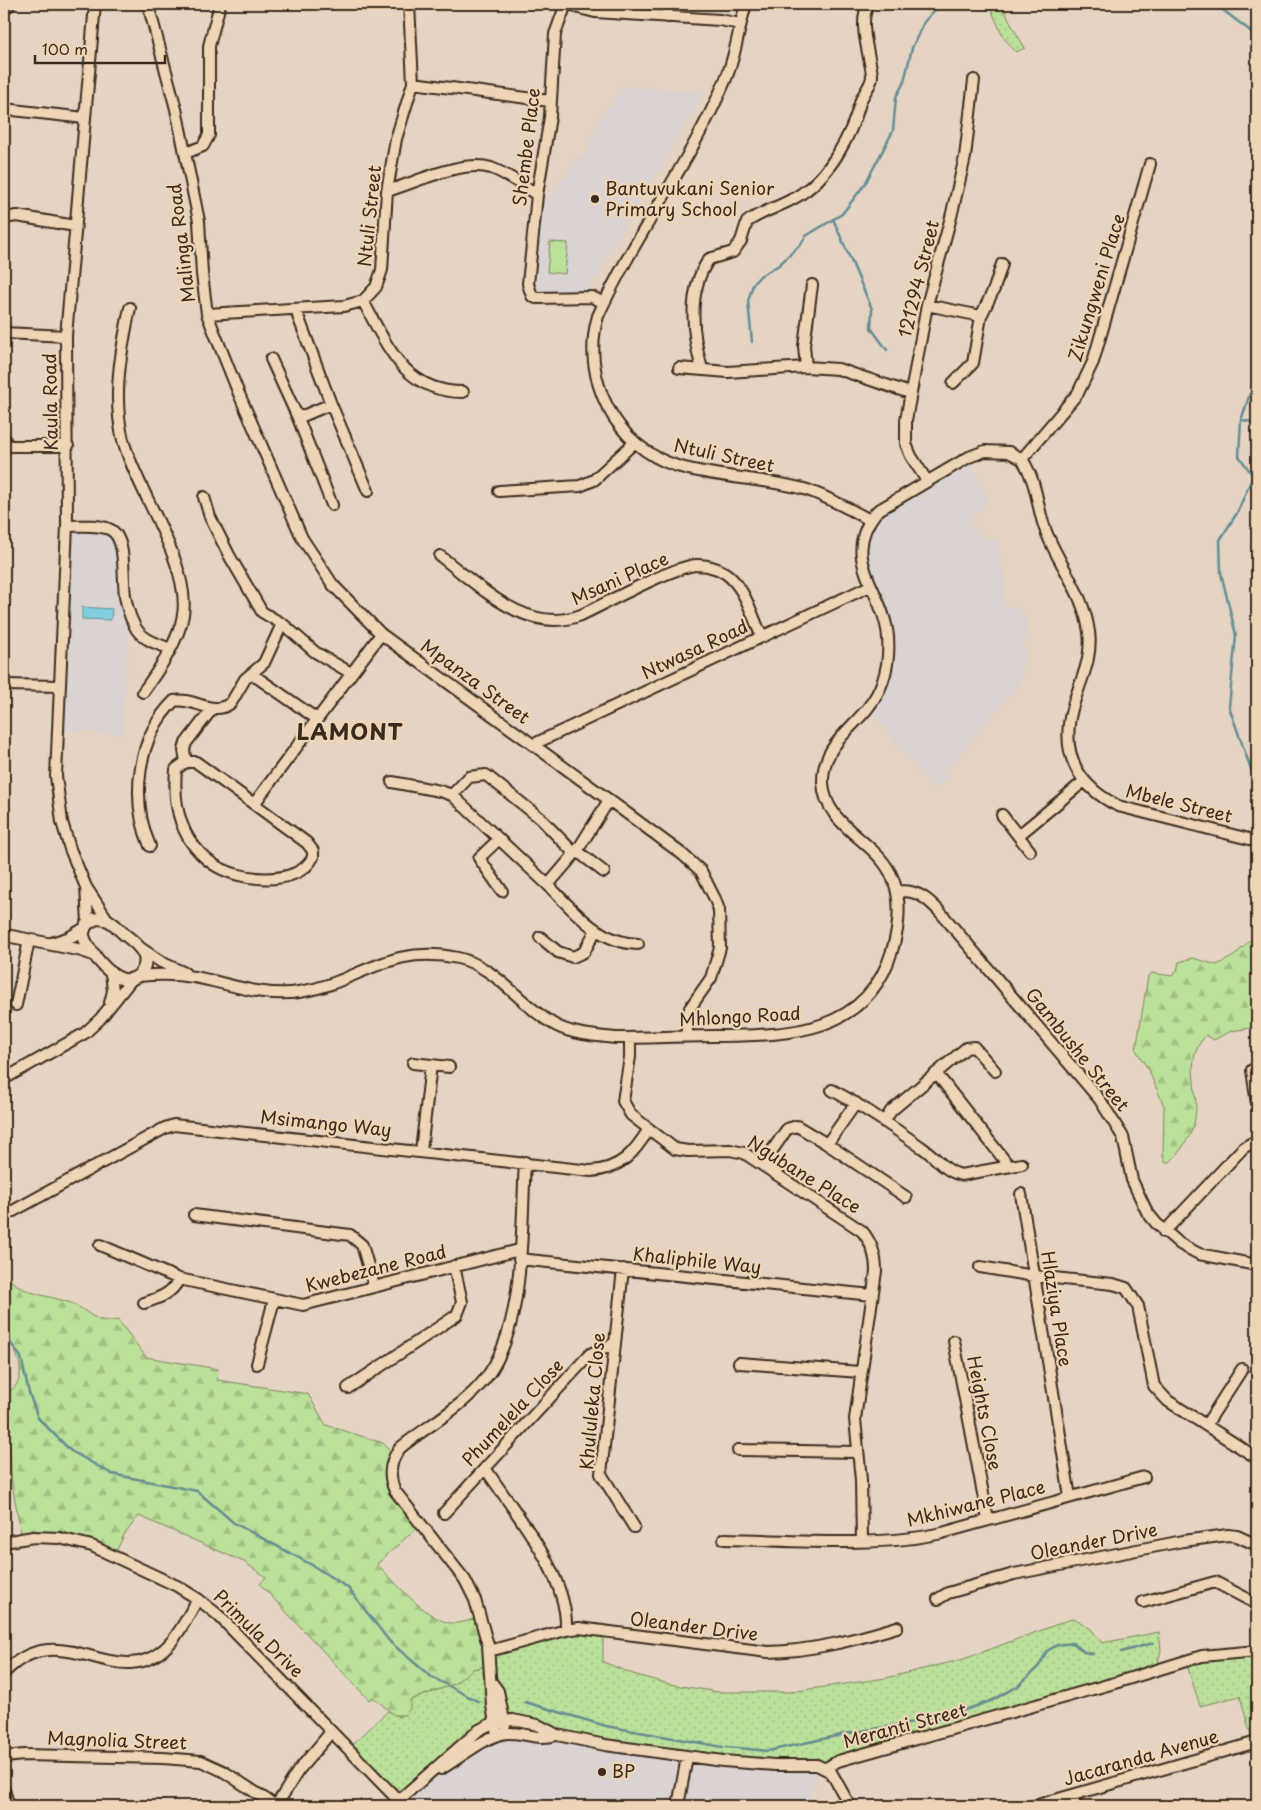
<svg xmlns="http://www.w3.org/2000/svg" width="1261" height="1810" font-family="'Playpen Sans',sans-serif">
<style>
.built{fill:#dad3d2}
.green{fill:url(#green-dots);stroke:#7b855c}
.forest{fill:url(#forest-firs);stroke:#7b855c}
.pitch{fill:#bbe09a;stroke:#7b855c}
.water{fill:#81cfdf;stroke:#658d92}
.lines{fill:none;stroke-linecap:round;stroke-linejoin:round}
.stream{stroke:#658d92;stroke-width:2.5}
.minor-casing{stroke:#3b2a1e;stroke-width:14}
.tertiary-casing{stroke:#3b2a1e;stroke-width:15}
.minor{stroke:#eed5b6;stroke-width:10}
.tertiary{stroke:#eed5b6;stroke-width:11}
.poi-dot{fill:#3b2a1e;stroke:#eed5b6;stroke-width:2}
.labels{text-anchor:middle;stroke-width:4.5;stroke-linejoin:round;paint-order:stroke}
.street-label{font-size:18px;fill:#3b2a1e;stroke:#eed5b6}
.poi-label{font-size:18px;fill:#3b2a1e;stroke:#eed5b6;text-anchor:start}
.district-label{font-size:22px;font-weight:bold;letter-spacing:1px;fill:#3b2a1e;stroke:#eed5b6}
</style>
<defs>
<pattern id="green-dots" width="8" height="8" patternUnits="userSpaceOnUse" patternTransform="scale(1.25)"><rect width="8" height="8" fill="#bbe09a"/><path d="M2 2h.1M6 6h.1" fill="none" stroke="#a2c084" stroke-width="1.8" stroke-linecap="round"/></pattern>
<pattern id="forest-firs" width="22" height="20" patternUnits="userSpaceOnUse" patternTransform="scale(1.25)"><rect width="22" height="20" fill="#bbe09a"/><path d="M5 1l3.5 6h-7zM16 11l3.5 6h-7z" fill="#a2c084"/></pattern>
</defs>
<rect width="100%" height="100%" fill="#e5d4c3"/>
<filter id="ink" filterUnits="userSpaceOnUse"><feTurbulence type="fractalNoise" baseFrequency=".02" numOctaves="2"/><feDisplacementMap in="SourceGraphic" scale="10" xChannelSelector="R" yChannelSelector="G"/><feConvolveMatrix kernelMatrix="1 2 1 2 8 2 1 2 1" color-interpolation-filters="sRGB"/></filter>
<g filter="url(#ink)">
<path class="built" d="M625 86 705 92 583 298 534 297 530 264 536 211 569 172 578 157 585 156 599 119Z
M969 458 989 500 967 521 987 540 995 538 1006 582 1004 605 1019 608 1027 619 1021 681 943 774 947 778 934 789 868 707 875 697 888 635 864 570 862 538 870 520Z
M66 526 115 534 131 619 125 677 123 735 58 729Z
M497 1735 546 1738 826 1768 817 1775 808 1806H393L417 1784Z"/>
<path class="green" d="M989 4H1002L1012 26 1025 48 1016 52 1003 37Z
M1074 1618 1091 1629 1102 1643 1159 1632 1161 1650 1156 1671 826 1768 506 1734 426 1778 398 1800 348 1749 388 1711 400 1717 410 1700 454 1684 473 1669 490 1665 488 1652 566 1630 603 1633V1662L633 1674 669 1684 718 1692H790L886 1678 964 1659Z
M1257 1651V1743H1253L1240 1696 1200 1706 1186 1662Z"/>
<path class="forest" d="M1160 4H1187C1180 11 1166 11 1160 4Z
M1257 933 1255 972 1257 975V1027L1231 1031 1214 1040 1206 1035C1182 1062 1200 1087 1195 1118 1193 1134 1182 1150 1170 1162H1165L1163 1156 1164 1106 1148 1069 1136 1050 1148 976 1152 973 1172 976 1177 971 1179 962 1193 958 1217 965 1234 956Z
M4 1275C28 1296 39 1293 68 1302 89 1309 93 1325 118 1320L146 1357 218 1369 217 1380 308 1394 326 1425 383 1443 395 1455 390 1475 421 1524 377 1564C394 1581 426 1619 450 1623 461 1624 471 1620 481 1616L490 1665 473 1669 454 1684 410 1700V1709L405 1715H394L373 1697 369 1700 260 1584 266 1577 244 1562 139 1516 124 1535 115 1554 92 1544 22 1538 12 1484 6 1393C31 1382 18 1349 4 1334Z"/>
<path class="pitch" d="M550 242 568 243 565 274 547 272Z"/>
<path class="water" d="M82 607 112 609 111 620 82 619Z"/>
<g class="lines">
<path class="stream" d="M1215 4 1257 36
M833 219 872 309 871 328 887 350
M752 342 748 301 753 284 760 276 779 265 801 244 806 236 842 214 865 184 893 131 896 97 904 82 912 48 924 22 940 4
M1257 374 1241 420 1239 456 1253 476 1237 513 1220 540 1221 573 1236 635 1229 707 1257 786
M1242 420 1257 423
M4 1334 21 1357 29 1393 38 1418 71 1451 112 1474 197 1491 234 1523 312 1565 348 1588 390 1642 430 1676 479 1702
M1121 1652 1153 1643
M525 1702 606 1726 723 1747
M727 1747 768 1751 850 1733 948 1716 993 1700 1018 1686 1039 1666 1047 1651 1057 1645 1073 1643 1084 1652 1093 1654"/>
<g class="minor-casing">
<path id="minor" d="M95 4 66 336 67 526 56 776 62 822 70 849 86 887 107 919
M148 4 176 109 199 221 202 274 207 314 239 394 302 538 333 585 381 634 609 800 682 854 701 871 715 899 719 910 720 948 711 978 690 1008 686 1036
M566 4 555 34 550 117 537 195 528 284 532 296 536 298 592 297 604 303
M572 4 579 8 595 12 720 20 740 24
M746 4C738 29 736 56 725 81 690 163 635 235 598 316 580 377 615 447 677 466 718 478 763 478 804 489 824 495 851 510 870 520
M4 10 10 4
M667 17 668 4
M413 83 550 101
M4 109 85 118
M186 153 203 146 209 135V46L220 4
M387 191C415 183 462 159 491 168 508 174 523 186 537 195
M4 218 17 216 75 226
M363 301C387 345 404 392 463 392
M927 305 981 316
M130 308C121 351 112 396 123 440 137 492 191 563 183 615 179 641 158 671 143 692
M298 309V316L331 404 368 491
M207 314 344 306 363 301 376 287 382 270 387 191 396 139 413 83 409 4
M4 333 66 336
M271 359 298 418
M806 367 804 346 812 285
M679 368 728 372 806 367 838 369 910 393
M702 369C692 334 687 291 709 259L733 252 741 241 747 222C763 210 784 206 801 194 830 175 851 136 860 103 862 94 873 84 872 75 870 55 857 21 869 4
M953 383 973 363 981 316 994 289 1002 264
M331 404 298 418 332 505
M4 439 9 446H68
M1022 459C1039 485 1036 509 1047 534 1061 568 1084 594 1089 632 1093 660 1079 683 1072 709 1060 754 1078 786 1118 806L1257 841
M1022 459 1078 393 1093 362 1150 164
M927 481 911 456 906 444V420L927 305 951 217 965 157 974 80
M499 491 580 486 594 480 635 442
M204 497 210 517 229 555 262 612 284 625 315 652 351 673
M67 526C80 526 97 524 109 529 129 537 121 584 126 601 128 611 132 622 137 630 145 641 159 644 170 649
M440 556C480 586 527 636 581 615 607 603 673 566 697 565 710 565 724 570 732 579 747 594 753 618 762 637
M252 674 317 719
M4 685 60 686
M534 744 870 586
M186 762 184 750 186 743 212 709
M392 782 440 791 452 795 548 885
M452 795 469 777 486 775 540 818 575 854
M609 800 577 851 548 885C574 911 599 943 638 944
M254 804 307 843 313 851V857C298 888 237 881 213 864 204 858 195 848 189 839 176 817 174 794 176 769L186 762H196L254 804 381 634
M1002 815 1030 851
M1019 835 1083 782
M499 839 479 858 502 891
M150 846C130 800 137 737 174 701 195 697 212 717 231 703L245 679 264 663 282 624
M577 851 604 872
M86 887 88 923
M897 892C916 888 929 900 941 913L1100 1100 1123 1137 1132 1180 1147 1212 1156 1223 1180 1244 1199 1254 1257 1265
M540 937 558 952 573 957 584 952 596 930
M139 947 161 962 185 973
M138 976C157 974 175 974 194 977 228 983 264 998 299 992 360 983 387 943 458 958 498 967 522 1008 557 1026 575 1035 597 1036 616 1038 649 1038 681 1036 714 1036 787 1035 866 1036 892 951 899 928 902 902 893 879 879 841 825 828 823 783 822 748 847 733 867 709 884 688 890 663 888 637 884 589 838 559 877 511L969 457 985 451 1009 452 1022 459
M110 1003 113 991 111 972
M16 1005 29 940
M630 1038V1057L623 1101 631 1115 675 1149 688 1151 730 1150 744 1153 862 1231C872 1243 876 1256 876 1271L855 1419 861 1480 862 1540
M413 1063 449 1067
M1252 1070 1257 1104
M936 1073 1009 1166
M4 1079 85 1033 100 1019 132 979
M832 1090C864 1107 894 1128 924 1149 937 1158 944 1171 961 1175L1022 1164
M884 1122 891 1111 966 1048 974 1047 995 1071
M827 1144 856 1103
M421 1151 431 1065
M762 1165 787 1129 797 1126 827 1144 906 1197
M1021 1194 1070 1497
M194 1215 350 1235 362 1245 374 1286
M4 1216 165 1128 174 1125 591 1171C621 1169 634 1153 649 1129
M1164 1232 1243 1148 1257 1140
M100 1245 179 1279 303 1305 519 1250
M519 1259 872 1295
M980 1267 1034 1276 1113 1284 1126 1288 1138 1306 1154 1386 1168 1401 1257 1458
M623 1269 601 1474 634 1527
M144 1303C159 1298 172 1294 179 1279
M954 1341 988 1520
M739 1363 860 1372
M257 1364 274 1300
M348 1388 457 1315 462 1302 454 1266
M1206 1425 1242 1369
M738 1450 857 1452
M485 1468C514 1512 569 1575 566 1630
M444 1513 590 1354 613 1344
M724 1539C792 1540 876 1548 942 1533L1144 1477
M4 1542 33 1537 59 1538 92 1546 177 1586 198 1599 218 1615 398 1800
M938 1599 948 1593 1014 1574 1183 1541 1228 1535 1237 1536 1257 1545
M1143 1602 1215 1582 1257 1604
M489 1651 566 1630 579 1628 768 1652C813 1651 854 1640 897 1627
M4 1673C63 1610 120 1702 172 1641 182 1629 190 1612 198 1599
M492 1683 498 1691 505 1725
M497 1735 492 1706 488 1645 475 1600 465 1580 395 1491C388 1476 390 1461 400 1448 427 1426 463 1407 485 1379 526 1328 521 1226 525 1162
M4 1757 24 1755 163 1758 201 1761 223 1771 276 1806
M826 1768 838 1761 1118 1682 1202 1656 1257 1651
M441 1769C459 1759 486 1735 507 1733 527 1732 535 1741 557 1735
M4 1790 9 1806
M1073 1795 1076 1806
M276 1806 298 1771 331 1732
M392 1806 479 1730 495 1722 513 1720 538 1725 557 1735 605 1745 723 1761 775 1765H817L831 1772 850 1806
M678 1806 687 1757
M1034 1806 1257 1742"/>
</g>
<g class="tertiary-casing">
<path id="tertiary" d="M95 919C110 917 114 925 124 934 130 939 139 945 143 953 150 966 138 983 122 979 108 975 86 948 83 934L86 925Z
M4 935 80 950 95 955
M50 944 69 938 84 929"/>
</g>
<use href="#minor" class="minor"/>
<use href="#tertiary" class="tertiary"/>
</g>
</g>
<g class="poi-dot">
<circle cx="595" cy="199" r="5"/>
<circle cx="602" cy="1772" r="5"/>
</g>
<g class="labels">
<g class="street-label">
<text transform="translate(527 147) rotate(-83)" y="6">Shembe Place</text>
<text transform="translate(370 216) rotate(-84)" y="6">Ntuli Street</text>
<text transform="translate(182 243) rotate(-97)" y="6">Malinga Road</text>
<text transform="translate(919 279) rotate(-76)" y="6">121294 Street</text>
<text transform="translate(1097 288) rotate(-73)" y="6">Zikungweni Place</text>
<text transform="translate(51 402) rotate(-91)" y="6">Kaula Road</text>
<text transform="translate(724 456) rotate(12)" y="6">Ntuli Street</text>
<text transform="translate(620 579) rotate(-24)" y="6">Msani Place</text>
<text transform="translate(695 650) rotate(-25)" y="6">Ntwasa Road</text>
<text transform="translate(475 682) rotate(36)" y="6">Mpanza Street</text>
<text transform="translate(1179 804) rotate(14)" y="6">Mbele Street</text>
<text transform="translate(740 1017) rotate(-3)" y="6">Mhlongo Road</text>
<text transform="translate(1077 1050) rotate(51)" y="6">Gambushe Street</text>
<text transform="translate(326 1124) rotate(6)" y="6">Msimango Way</text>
<text transform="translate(804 1175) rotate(32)" y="6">Ngubane Place</text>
<text transform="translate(697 1261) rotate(6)" y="6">Khaliphile Way</text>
<text transform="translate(376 1269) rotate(-14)" y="6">Kwebezane Road</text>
<text transform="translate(1056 1309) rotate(81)" y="6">Hlaziya Place</text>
<text transform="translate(593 1401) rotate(-85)" y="6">Khululeka Close</text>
<text transform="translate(513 1413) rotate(-47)" y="6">Phumelela Close</text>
<text transform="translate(984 1413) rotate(79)" y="6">Heights Close</text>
<text transform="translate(976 1504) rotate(-14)" y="6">Mkhiwane Place</text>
<text transform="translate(1094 1542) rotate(-11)" y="6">Oleander Drive</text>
<text transform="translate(694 1627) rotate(7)" y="6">Oleander Drive</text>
<text transform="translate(258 1634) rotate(44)" y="6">Primula Drive</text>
<text transform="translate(905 1726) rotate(-15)" y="6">Meranti Street</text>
<text transform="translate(117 1741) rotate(2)" y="6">Magnolia Street</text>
<text transform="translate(1141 1758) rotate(-16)" y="6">Jacaranda Avenue</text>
</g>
<g class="poi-label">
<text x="605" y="195">Bantuvukani Senior<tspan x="605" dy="21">Primary School</tspan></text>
<text x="612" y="1778">BP</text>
</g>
<g class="district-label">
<text x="350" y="740">LAMONT</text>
</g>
</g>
<rect width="1261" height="1810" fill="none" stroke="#eed5b6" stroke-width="20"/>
<rect x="10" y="10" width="1241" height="1790" fill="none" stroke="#3b2a1e" stroke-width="2" filter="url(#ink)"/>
<path d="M35 55v8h130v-8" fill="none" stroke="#3b2a1e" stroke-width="2.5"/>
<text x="42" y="55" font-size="15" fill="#3b2a1e" stroke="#eed5b6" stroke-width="4" paint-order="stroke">100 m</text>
</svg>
